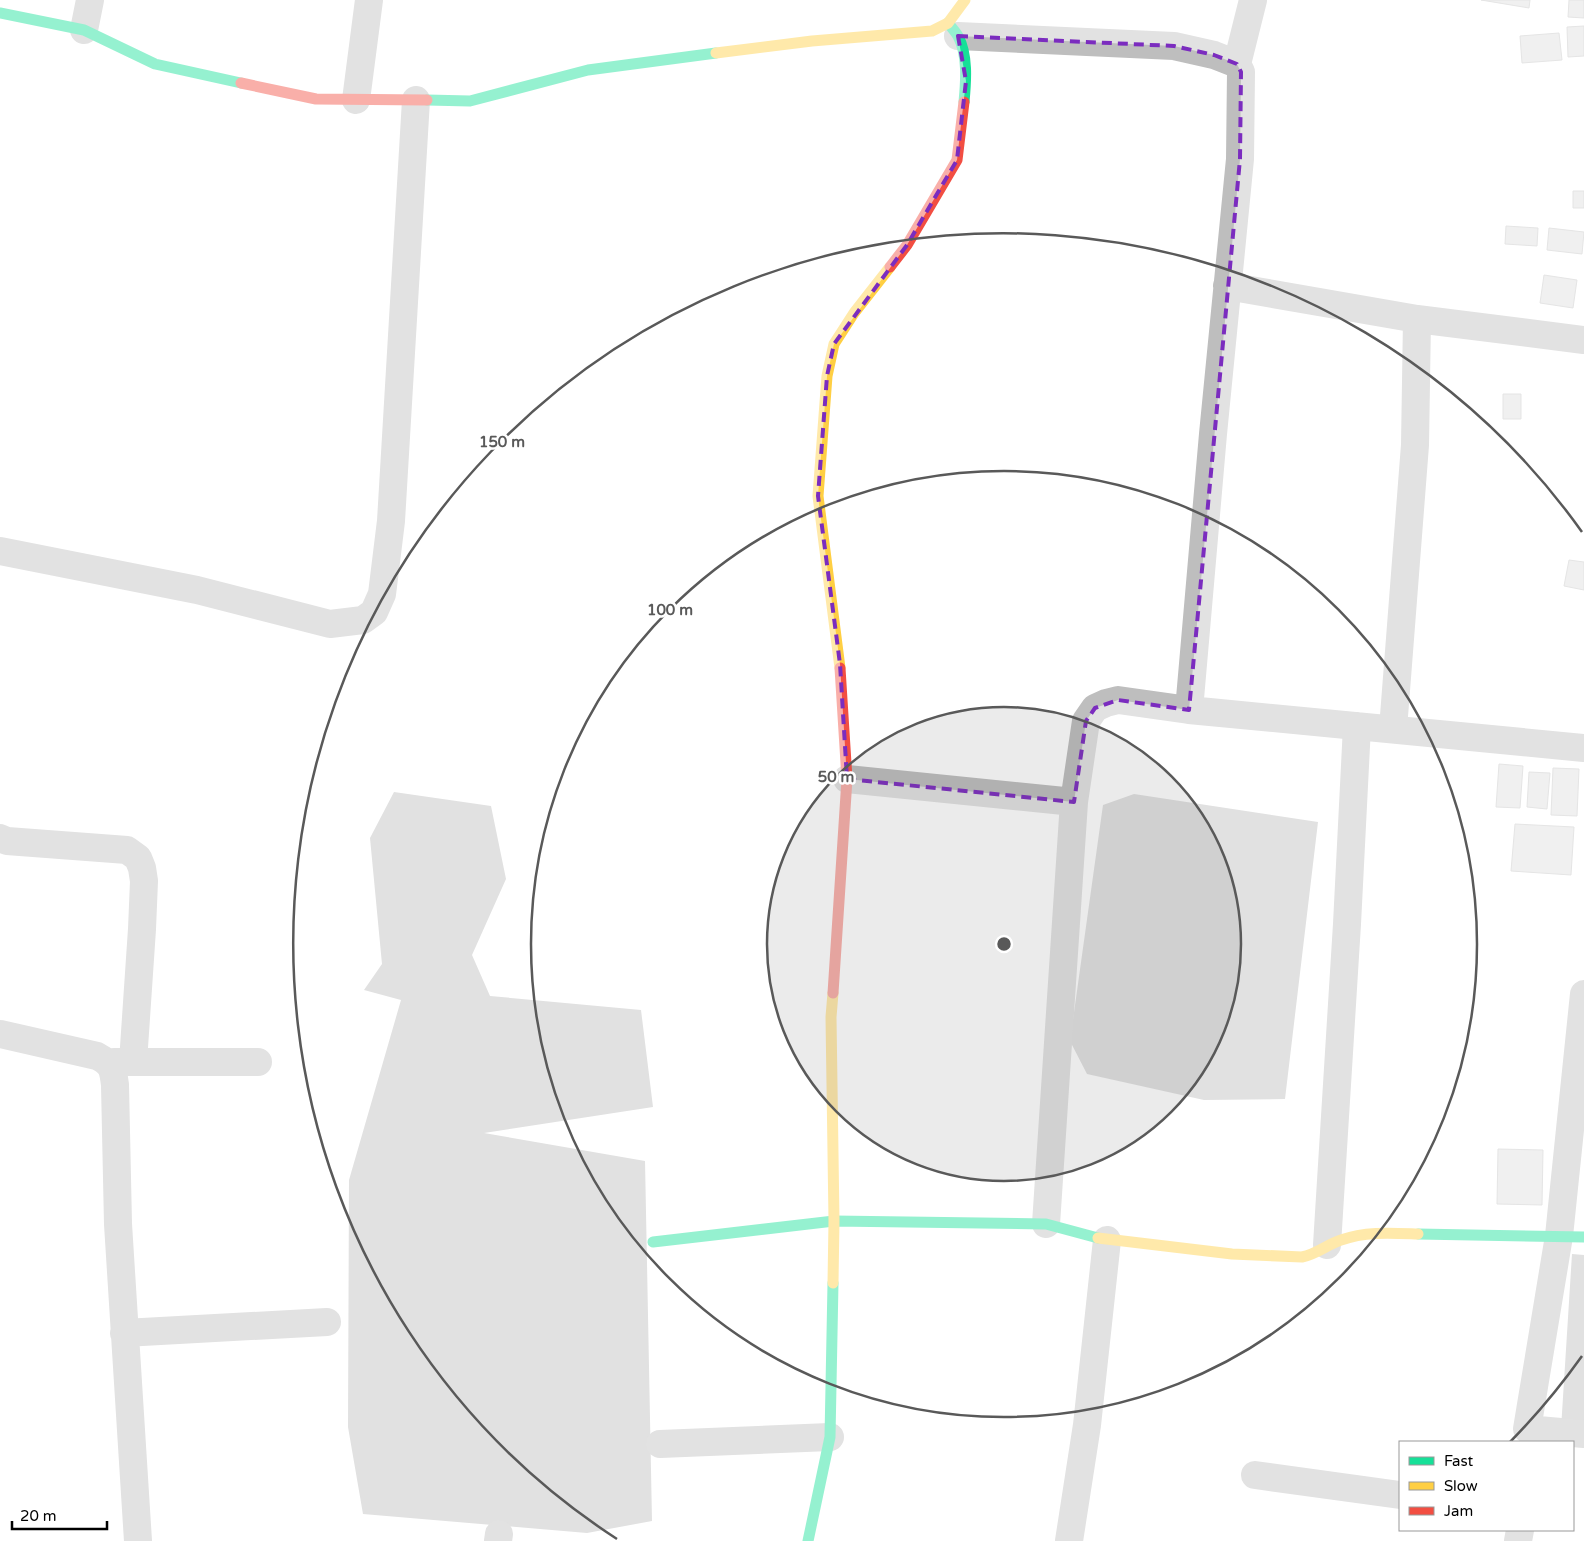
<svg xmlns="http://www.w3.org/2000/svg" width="1584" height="1541" font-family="'Varela Round',sans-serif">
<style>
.water{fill:#bcbcbc}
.building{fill:#ddd;stroke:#c5c5c5}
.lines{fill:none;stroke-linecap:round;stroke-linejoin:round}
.street{stroke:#bebebe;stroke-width:28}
.fast{stroke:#16e098;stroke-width:11}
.slow{stroke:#ffcf43;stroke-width:11}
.jam{stroke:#f24e42;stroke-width:11}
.marked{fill:none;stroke:#7b2cbf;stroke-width:4;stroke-dasharray:10 6;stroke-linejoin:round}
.ring{fill:none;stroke:#595959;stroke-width:2.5}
.centre{fill:#595959;stroke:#fff;stroke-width:2.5}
.ring-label{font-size:15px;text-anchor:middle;font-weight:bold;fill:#595959;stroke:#fff;stroke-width:5;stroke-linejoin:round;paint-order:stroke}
</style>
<rect width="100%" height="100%" fill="#fff"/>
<path class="water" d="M394 792 491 806 506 879 472 955 490 996 641 1010 653 1107 484 1133 645 1161 652 1521 587 1533 363 1514 348 1427 349 1180 401 1000 364 990 382 964 370 838Z
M1134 794 1318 822 1285 1099 1204 1100 1087 1074 1070 1041 1103 805Z
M1572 1254 1584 1255V1431L1561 1429Z"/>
<path class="building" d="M1481 0H1530L1529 8Z
M1569 0H1584V18L1568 17Z
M1584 26V56L1568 57 1567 27Z
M1559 33 1562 60 1522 63 1520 36Z
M1573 191H1584V208H1573Z
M1506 226 1538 228 1537 246 1505 244Z
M1549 228 1584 232 1582 254 1547 250Z
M1544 275 1577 280 1573 308 1540 303Z
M1503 394H1521V419H1503Z
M1569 560 1584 562V590L1564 586Z
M1499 764 1523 766 1520 808 1496 807Z
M1553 768 1579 769 1577 816 1551 815Z
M1529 772 1550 773 1547 809 1527 807Z
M1515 824 1574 827 1571 875 1511 871Z
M1498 1149 1543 1150 1542 1205 1497 1204Z"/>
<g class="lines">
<path class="street" d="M84 30 90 0
M958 36 1174 46 1214 55 1237 64 1241 72 1240 159 1213 434 1189 710
M1237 64 1253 0
M356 100 369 0
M1227 286 1417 319
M0 551 197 590 330 624 363 620 374 612 382 594 391 521 416 100
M1393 729 1415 445 1417 319 1584 340
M847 779 1074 802 1086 721 1095 708 1106 703 1118 700 1189 710 1584 748
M0 838 7 841 127 850 138 858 142 868 144 881 142 929 133 1062
M1584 994 1559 1236 1527 1429 1584 1434
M0 1034 97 1056C112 1064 113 1068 115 1085L118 1224 138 1541
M114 1062H258
M1046 1224 1074 802
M1327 1245 1347 924 1357 726
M124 1333 327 1322
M660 1444 830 1437
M1255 1475 1400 1495
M498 1541 499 1534
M1069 1541 1087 1425 1107 1240
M1518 1541 1520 1530"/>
<path class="fast" d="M0 13 84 30 155 64 241 83
M948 23C951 27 955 31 958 36 968 55 966 81 964 102
M427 100 470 101 588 70 716 53
M1418 1234 1584 1237
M653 1242 834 1221 1046 1224 1098 1238
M808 1541 830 1437 833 1283"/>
<path class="slow" d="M716 53 812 41 932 31 948 23 965 0
M840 668 818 496 827 376 834 344 854 313 890 267
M833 993 831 1017 834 1221 833 1283
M1098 1238 1232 1254 1302 1257C1317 1254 1326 1245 1341 1240 1366 1231 1392 1233 1418 1234"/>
<path class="jam" d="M241 83 316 99 427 100
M890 267 907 245 957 160 964 102
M833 993 847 779 840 668"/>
</g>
<path d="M0 0H1584V1541H0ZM958 36 1174 46 1214 55 1237 64 1241 72 1240 159 1189 710 1118 700 1095 708 1086 721 1074 802 847 779 840 664 818 496 827 376 834 344 907 245 957 160 966 81Z" fill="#fff" fill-opacity=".55" fill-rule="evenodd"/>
<path class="marked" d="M958 36 1174 46 1214 55 1237 64 1241 72 1240 159 1189 710 1118 700 1095 708 1086 721 1074 802 847 779 840 664 818 496 827 376 834 344 907 245 957 160 966 81Z"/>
<circle cx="1004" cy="944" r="237" fill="#595959" fill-opacity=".12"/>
<g class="ring">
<circle cx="1004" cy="944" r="237"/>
<circle cx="1004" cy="944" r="473"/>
<path d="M1582 1356A710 710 0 0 1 1510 1442M617 1539A710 710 0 1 1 1582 532"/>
</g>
<circle cx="1004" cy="944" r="8" class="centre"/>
<g class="ring-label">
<text x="502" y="447">150 m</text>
<text x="670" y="615">100 m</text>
<text x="836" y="782">50 m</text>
</g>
<rect x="1399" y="1441" width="175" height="90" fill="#ffffff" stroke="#999999"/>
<rect x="1409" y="1457" width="25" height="8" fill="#16e098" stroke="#999999"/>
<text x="1444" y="1466" font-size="15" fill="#000000">Fast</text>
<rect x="1409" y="1482" width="25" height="8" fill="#ffcf43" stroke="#999999"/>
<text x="1444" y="1491" font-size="15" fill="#000000">Slow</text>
<rect x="1409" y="1507" width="25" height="8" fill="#f24e42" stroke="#999999"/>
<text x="1444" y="1516" font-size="15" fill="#000000">Jam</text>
<path d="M12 1521v8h95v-8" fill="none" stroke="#000000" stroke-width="2.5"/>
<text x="20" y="1521" font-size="15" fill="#000000" stroke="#ffffff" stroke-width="4" paint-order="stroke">20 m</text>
</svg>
